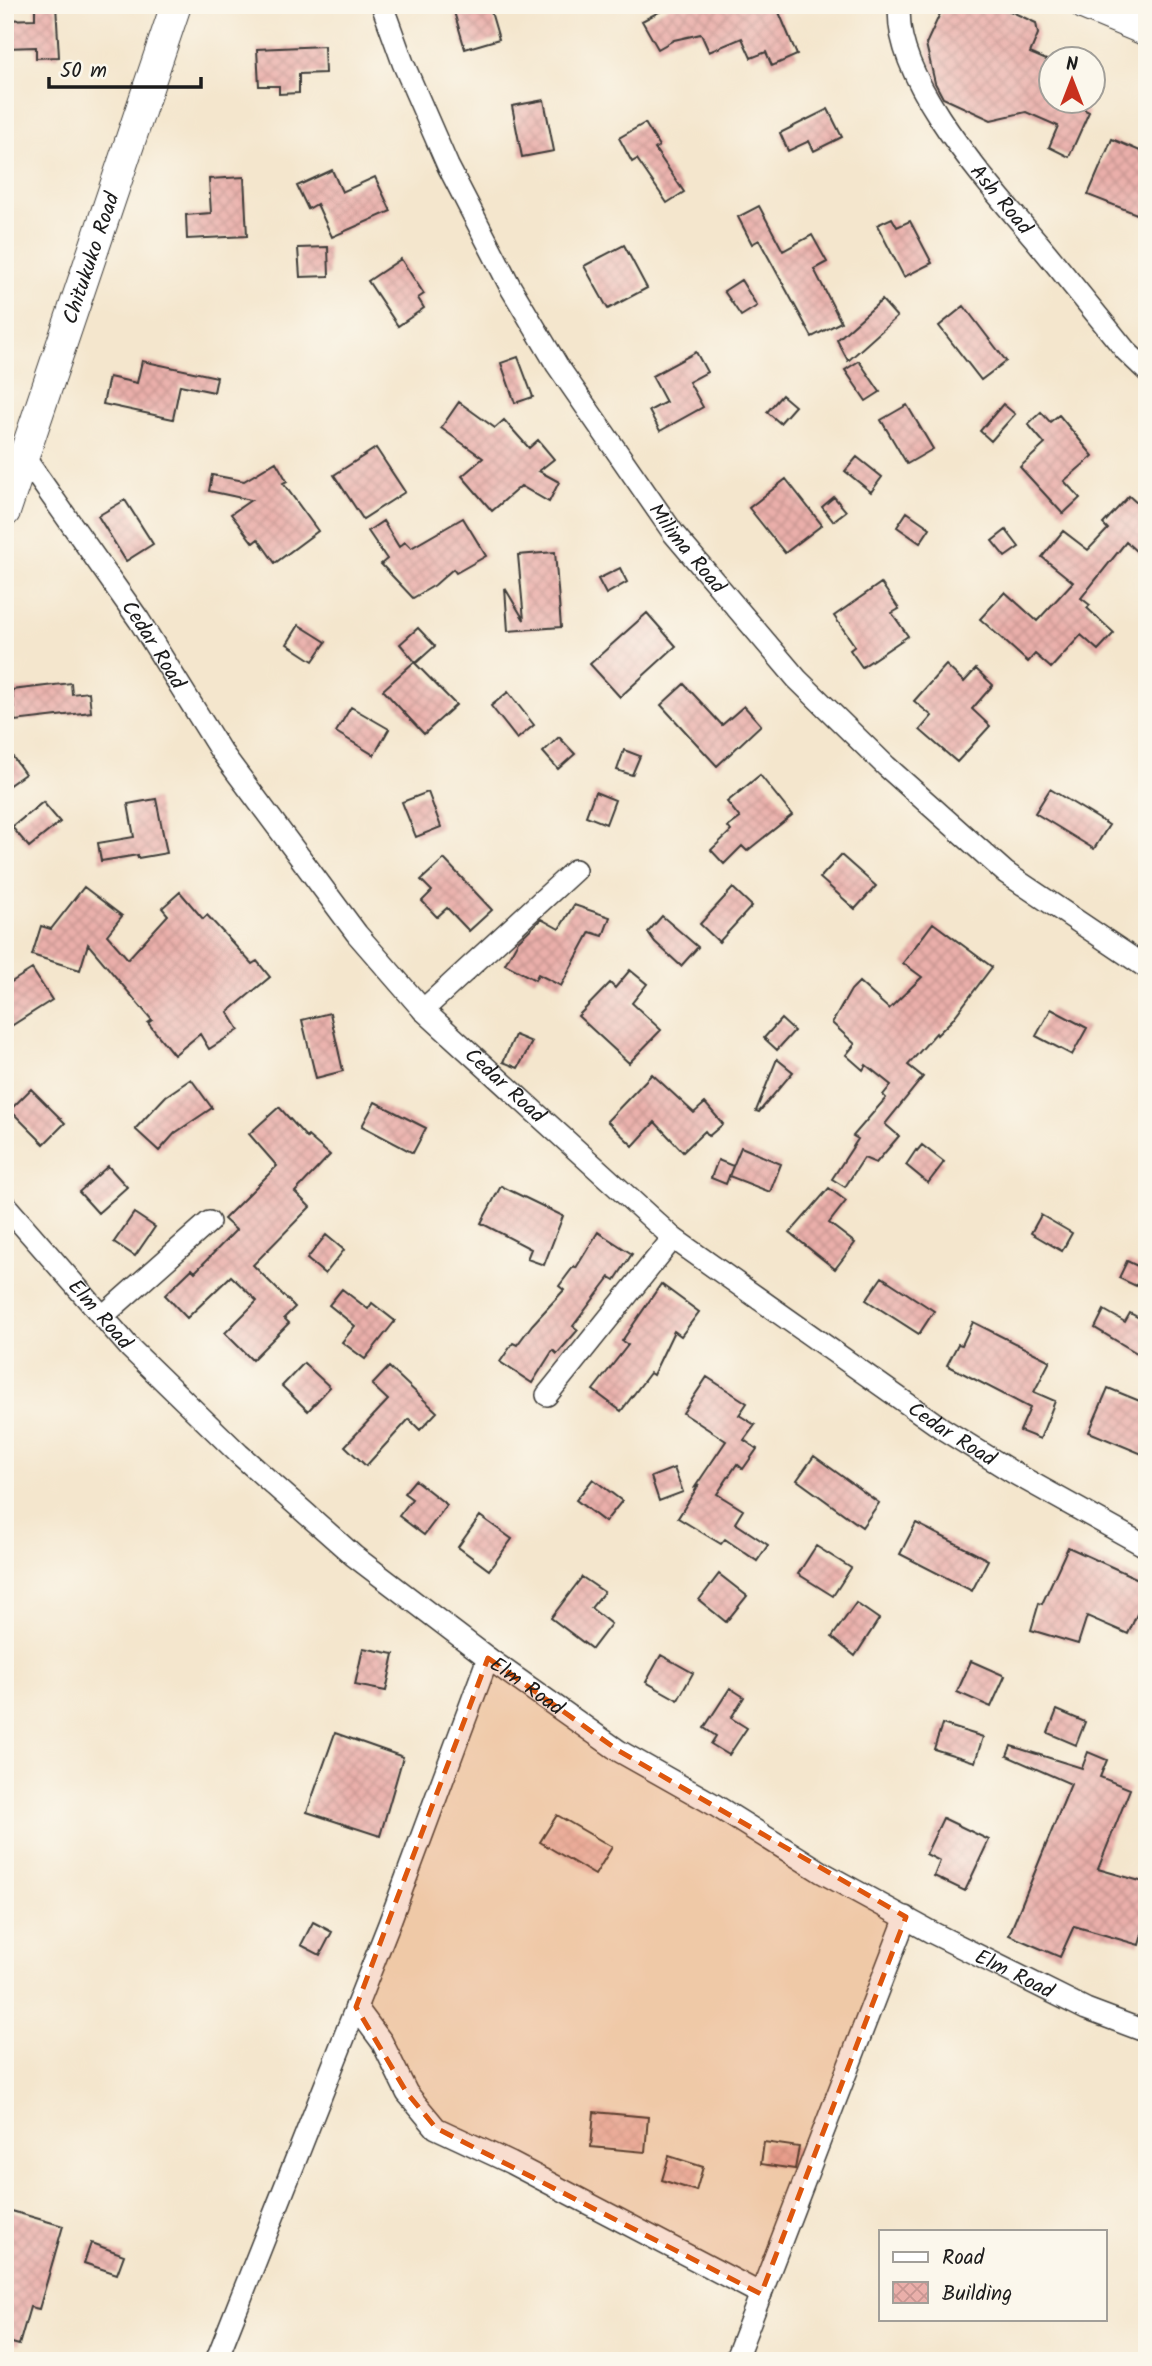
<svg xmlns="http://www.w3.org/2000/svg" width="1152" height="2366" font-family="Kalam,sans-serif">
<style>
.building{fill:url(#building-cross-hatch)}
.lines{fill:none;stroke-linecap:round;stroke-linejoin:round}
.street-casing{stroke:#3c3a37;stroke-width:24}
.secondary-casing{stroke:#3c3a37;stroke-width:32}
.street{stroke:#fff;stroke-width:21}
.secondary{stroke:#fff;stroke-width:30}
.marked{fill:#de560d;fill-opacity:0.2;stroke:#de560d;stroke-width:5;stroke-dasharray:14 9;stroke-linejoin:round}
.labels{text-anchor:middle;stroke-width:6;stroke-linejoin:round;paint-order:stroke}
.street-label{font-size:21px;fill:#1c1c1c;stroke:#fbf7ec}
</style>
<defs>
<pattern id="building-cross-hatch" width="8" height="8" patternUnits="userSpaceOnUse" patternTransform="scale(1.75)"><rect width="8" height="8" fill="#eaafaa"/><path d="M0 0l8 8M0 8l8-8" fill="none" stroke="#c89692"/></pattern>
</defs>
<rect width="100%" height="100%" fill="#fbf7ec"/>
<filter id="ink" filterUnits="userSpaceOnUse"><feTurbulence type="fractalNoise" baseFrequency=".0143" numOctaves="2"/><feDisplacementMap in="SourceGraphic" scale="14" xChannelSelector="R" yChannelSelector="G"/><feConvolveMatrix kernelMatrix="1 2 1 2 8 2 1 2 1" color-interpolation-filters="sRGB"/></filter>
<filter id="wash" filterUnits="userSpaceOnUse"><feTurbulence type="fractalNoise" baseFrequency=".00686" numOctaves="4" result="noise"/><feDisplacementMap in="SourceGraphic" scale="28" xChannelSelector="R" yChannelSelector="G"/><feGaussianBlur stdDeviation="1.57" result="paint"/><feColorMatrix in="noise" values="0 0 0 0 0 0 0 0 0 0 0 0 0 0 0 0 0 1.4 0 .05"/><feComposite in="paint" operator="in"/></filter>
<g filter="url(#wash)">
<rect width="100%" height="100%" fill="#f4e6cd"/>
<g id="blocks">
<path class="building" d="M35 5H56L59 57 36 58V47L5 48V20L35 19Z
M452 5H489L499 39 465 49Z
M672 5H776L797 55 772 66 766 52 751 58 742 38 709 52 701 34 674 40 658 49 642 21Z
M944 5H997L1036 23 1038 34 1030 53 1051 62V102H1083L1085 110 1089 112 1069 157 1049 147 1058 126 1026 112 991 120 943 98 935 83 926 44Z
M324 46 325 73 299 74V93L279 94V86H259L257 49Z
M544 100 554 151 522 157 512 106Z
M828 109 842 137 814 151 809 141 788 151 780 133Z
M645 123 659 146 655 149 684 192 667 203 637 159 632 162 619 138Z
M1112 139 1147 154V218L1088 195Z
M332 170 342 192 375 177 391 211 332 237 317 204 308 209 297 186Z
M244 177 247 236 187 239 186 215 211 213 209 179Z
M759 206 783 251 812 235 827 262 814 269 841 322 812 337 759 240 752 244 738 217Z
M892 218 897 227 910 221 932 263 904 277 877 225Z
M624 245 647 288 608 309 584 266Z
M328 247 329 276 300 277 298 248Z
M401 259 424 294 418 298 424 308 398 326 368 281Z
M741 280 757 306 741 316 724 291Z
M882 300 897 317 848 361 837 340Z
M964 306 1006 361 981 380 939 326Z
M696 352 707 372 689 382 703 407 660 431 649 411 666 402 652 376Z
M518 357 533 397 515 403 501 363Z
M142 361 217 377 214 392 180 385 173 419 103 404 109 377 137 383Z
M859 361 880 392 866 401 845 370Z
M782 395 795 406 780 423 767 412Z
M459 402 495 428 504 420 529 448 538 440 554 459 539 471 559 482 549 502 521 486 492 511 462 476 483 458 441 428Z
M1003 404 1015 414 991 441 980 431Z
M907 405 933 449 907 464 881 420Z
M1041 412 1050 422 1059 415 1093 456 1064 481 1080 498 1063 514 1020 467 1045 444 1028 424Z
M376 448 405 492 363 519 334 475Z
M857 457 882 477 871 492 845 471Z
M276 462 287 481 283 483 318 531 275 563 258 539 253 543 231 514 251 500 209 491 212 475 244 481Z
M786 479 822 525 785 553 749 508Z
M1129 496 1147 512V561L1126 542 1081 598 1090 605 1087 608 1114 633 1098 650 1081 635 1051 668 1035 654 1028 662 980 619 1005 592 1037 621 1073 582 1042 557 1063 531 1088 550 1108 529 1103 524Z
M834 497 846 511 833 521 822 507Z
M125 500 153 544 126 561 98 516Z
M907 512 930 528 920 543 897 527Z
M463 518 486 556 456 573 453 569 435 585 413 598 381 564 387 559 368 531 383 521 399 547 405 542 411 548Z
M1006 530 1019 547 1005 557 992 541Z
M555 552 561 627 508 631 505 588 524 620 518 555Z
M620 568 627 582 606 594 598 579Z
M881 583 899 609 892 613 908 636 862 667 850 650 855 646 834 616Z
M647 613 676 646 620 697 590 664Z
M299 625 326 642 313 661 287 644Z
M418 628 435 646 416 663 400 644Z
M414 662 456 705 424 734 383 690Z
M946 665 964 682 976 669 993 685 972 709 990 726 957 762 920 730 932 716 914 701Z
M71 683 72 694 89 692 91 712 15 721 12 690Z
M684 684 722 725 744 706 761 725 717 766 661 705Z
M508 692 534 725 517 739 491 706Z
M351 707 389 729 374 755 336 732Z
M559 737 575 754 558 769 543 752Z
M5 746 25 774 5 788Z
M624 750 640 756 632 775 617 770Z
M760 775 792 815 747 851 742 846 724 864 711 850 731 831 728 827 740 818 727 802Z
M1050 789 1109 825 1094 849 1035 813Z
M428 792 441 827 416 837 402 802Z
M595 792 615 800 606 824 586 816Z
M156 799 167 853 138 858V855L101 861 98 843 134 837 128 804Z
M43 802 60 822 29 847 12 827Z
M841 855 876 886 855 909 820 878Z
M444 859 492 910 469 931 447 908 437 917 422 901 432 891 421 880Z
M84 887 122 916 107 935 128 959 168 915 162 908 180 892 203 919 207 915 252 964 257 961 270 977 228 1012 239 1030 209 1049 200 1034 174 1055 148 1023 152 1020 88 944 80 970 32 955 41 926 51 929Z
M733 888 752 906 719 942 700 924Z
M574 905 610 917 603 936 590 932 561 986 538 974 535 980 505 964 518 941 541 919 559 929Z
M662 916 698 947 681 966 655 942 648 932Z
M933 923 992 967 952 1020 937 1035 936 1033 908 1065 923 1077 885 1124 899 1136 876 1163 864 1158 845 1187 832 1179 858 1139 853 1136 886 1098 883 1095 891 1085 866 1065 863 1070 846 1055 855 1044 832 1023 851 990 859 982 889 1009 922 977 903 963Z
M32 969 52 1000 5 1030V986Z
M630 970 647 984 632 1003 661 1030 629 1063 578 1016 610 983 615 988Z
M1051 1009 1087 1028 1072 1055 1036 1036Z
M330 1013 343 1071 316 1078 302 1020Z
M781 1019 794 1031 777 1050 764 1038Z
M515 1035 532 1042 518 1068 503 1062Z
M777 1059 793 1072 759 1112 756 1111Z
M652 1074 694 1113 705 1103 723 1124 709 1136 705 1131 683 1152 655 1122 633 1146 607 1121Z
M191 1079 212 1108 175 1133 159 1151 135 1129 166 1096Z
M31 1089 65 1123 44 1144 10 1110Z
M375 1102 426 1128 413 1153 362 1126Z
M279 1107 307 1138 308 1136 330 1155 295 1192 310 1207 253 1265 295 1307 284 1318 289 1323 252 1360 225 1333 257 1301 231 1276 187 1318 165 1295 192 1269 195 1272 236 1230 224 1219 277 1166 249 1134Z
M922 1145 944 1162 928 1183 906 1165 916 1150 917 1151Z
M741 1147 781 1164 770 1192 729 1176Z
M718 1160 733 1166 726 1184 711 1178Z
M108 1166 127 1187 98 1213 79 1192Z
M501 1186 563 1216 544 1265 527 1259 531 1249 481 1223Z
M829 1188 846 1201 829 1223 855 1243 835 1269 790 1233Z
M134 1213 155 1227 135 1256 114 1242Z
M1041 1215 1072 1233 1062 1251 1031 1233Z
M598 1232 632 1254 615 1280 610 1277 573 1326 578 1330 557 1354 553 1350 532 1383 500 1362 513 1343 517 1345 532 1325 564 1290 559 1286 574 1266 576 1268Z
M326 1235 344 1250 325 1274 307 1259Z
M1127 1261 1144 1269 1136 1286 1119 1278Z
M882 1277 934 1311 919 1334 866 1300Z
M661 1284 699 1312 681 1336 674 1331 653 1375 650 1373 621 1411 593 1390 628 1345 622 1341Z
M342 1289 368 1309 372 1303 395 1321 365 1359 342 1342 355 1326 329 1305Z
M1104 1310 1125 1322 1130 1313 1147 1322V1359L1095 1328Z
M973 1322 1050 1361 1034 1392 1055 1401 1040 1439 1020 1431 1030 1408 947 1365 958 1344 962 1345Z
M304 1363 330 1387 308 1411 282 1386Z
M389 1367 437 1412 420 1430 409 1419 366 1466 345 1446 388 1400 372 1385Z
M707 1377 747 1403 739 1415 755 1425 744 1440 757 1449 743 1469 737 1464 717 1494 743 1510 735 1523 768 1545 757 1561 725 1539 721 1544 678 1518 698 1486 695 1487 726 1441 683 1413Z
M1108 1388 1147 1404V1456L1089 1432Z
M814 1456 879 1503 862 1527 797 1480Z
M674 1468 683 1492 659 1501 651 1477Z
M593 1479 622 1501 605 1522 576 1500Z
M415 1480 447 1505 424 1535 399 1516 412 1499 404 1493Z
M480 1516 512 1539 489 1570 458 1547Z
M916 1523 988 1560 972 1591 900 1554Z
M816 1546 851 1568 833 1596 798 1574Z
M1068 1547 1147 1583V1592L1128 1634 1087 1616 1078 1644 1031 1630 1039 1603 1042 1604Z
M719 1574 747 1596 726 1622 699 1600Z
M582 1577 604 1592 591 1608 611 1624 592 1649 551 1618Z
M856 1603 879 1619 855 1656 832 1637Z
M363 1648 394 1654 386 1691 355 1685Z
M661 1655 693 1673 678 1700 646 1682Z
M971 1661 1005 1676 991 1707 957 1692Z
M730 1688 744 1697 731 1718 747 1728 729 1755 711 1744 716 1736 704 1728Z
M1057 1710 1085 1722 1076 1745 1048 1733Z
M942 1724 983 1737 975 1762 934 1749Z
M335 1733 403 1757 380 1836 307 1812Z
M1011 1746 1082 1768 1088 1752 1107 1760 1100 1777 1130 1789 1098 1869 1147 1883V1917L1139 1945 1074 1926 1060 1957 1009 1935 1071 1784 1007 1756Z
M557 1815 612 1847 595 1875 540 1842Z
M943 1818 989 1840 965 1891 934 1876 940 1861 926 1854Z
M313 1922 332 1932 320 1955 301 1945Z
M594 2112 648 2117 645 2152 591 2147Z
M764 2142 799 2147 795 2169 761 2164Z
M669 2156 703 2167 696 2191 662 2180Z
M5 2209 63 2226 39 2309 30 2307 19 2345 5 2341Z
M91 2243 124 2255 117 2274 84 2263Z"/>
</g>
</g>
<g filter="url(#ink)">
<use href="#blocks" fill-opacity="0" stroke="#3c3a37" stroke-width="2"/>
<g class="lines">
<g class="street-casing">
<g id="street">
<path id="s1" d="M382 5 403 63 448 166 511 288 557 365 674 534 797 679 886 766 1006 873 1147 968"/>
<path id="s2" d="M900 5C890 78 994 190 1039 244 1068 279 1097 315 1126 351L1147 371"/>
<path id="s3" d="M24 457 139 620 220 750 357 934 423 1010 673 1238 943 1429 1014 1473 1147 1547"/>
<path d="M423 1010 575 870"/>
<path id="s4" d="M5 1205 131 1349 239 1454 354 1556 488 1658 619 1751 713 1804 823 1873 931 1932 1086 2009 1147 2032"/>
<path d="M103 1316 209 1222"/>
<path d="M547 1395 673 1238"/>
<path d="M356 2007 382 2042 407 2093 436 2128 511 2163 761 2294"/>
<path d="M216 2361 389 1924 488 1658"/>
<path d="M735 2361 906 1917"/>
</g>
</g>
<g class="secondary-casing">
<g id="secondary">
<path d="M1085 5 1147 31"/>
<path id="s5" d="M5 512 176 5"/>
</g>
</g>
<use href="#street" class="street"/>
<use href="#secondary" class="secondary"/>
</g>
</g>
<path class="marked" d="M488 1658 619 1751 906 1917 761 2294 436 2128 407 2093 356 2007Z"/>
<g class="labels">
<g class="street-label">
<text dy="7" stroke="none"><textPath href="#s2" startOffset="224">Ash Road</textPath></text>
<text dy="7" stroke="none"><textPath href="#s5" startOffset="268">Chitukuko Road</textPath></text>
<text dy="7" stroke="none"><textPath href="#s1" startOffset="626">Milima Road</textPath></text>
<text dy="7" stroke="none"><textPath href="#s3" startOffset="228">Cedar Road</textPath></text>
<text dy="7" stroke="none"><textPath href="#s3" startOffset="794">Cedar Road</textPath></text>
<text dy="7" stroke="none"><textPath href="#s4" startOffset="145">Elm Road</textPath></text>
<text dy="7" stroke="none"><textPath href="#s3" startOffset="1362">Cedar Road</textPath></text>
<text dy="7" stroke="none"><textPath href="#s4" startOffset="712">Elm Road</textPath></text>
<text dy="7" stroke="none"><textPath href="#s4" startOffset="1279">Elm Road</textPath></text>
</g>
</g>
<rect width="1152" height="2366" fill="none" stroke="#fbf7ec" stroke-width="28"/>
<rect x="879" y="2230" width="228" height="91" fill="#fbf7ec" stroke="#a29f99" stroke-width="2"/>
<rect x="893" y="2252" width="35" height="10" fill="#ffffff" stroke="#a29f99" stroke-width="2"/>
<text x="942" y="2264" font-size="21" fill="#1c1c1c">Road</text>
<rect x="893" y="2282" width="35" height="21" fill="url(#building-cross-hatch)" stroke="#a29f99" stroke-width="2"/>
<text x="942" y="2300" font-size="21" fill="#1c1c1c">Building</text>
<g transform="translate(1072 80)"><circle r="33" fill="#fbf7ec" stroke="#a29f99" stroke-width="2"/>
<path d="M0-5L12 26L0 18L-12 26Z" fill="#c8321e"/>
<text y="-10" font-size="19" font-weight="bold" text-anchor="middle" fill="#1c1c1c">N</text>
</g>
<path d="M49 77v10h152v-10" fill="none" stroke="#1c1c1c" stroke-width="3.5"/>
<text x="60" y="77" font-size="21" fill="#1c1c1c" stroke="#fbf7ec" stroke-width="5" paint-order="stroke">50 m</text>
</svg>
